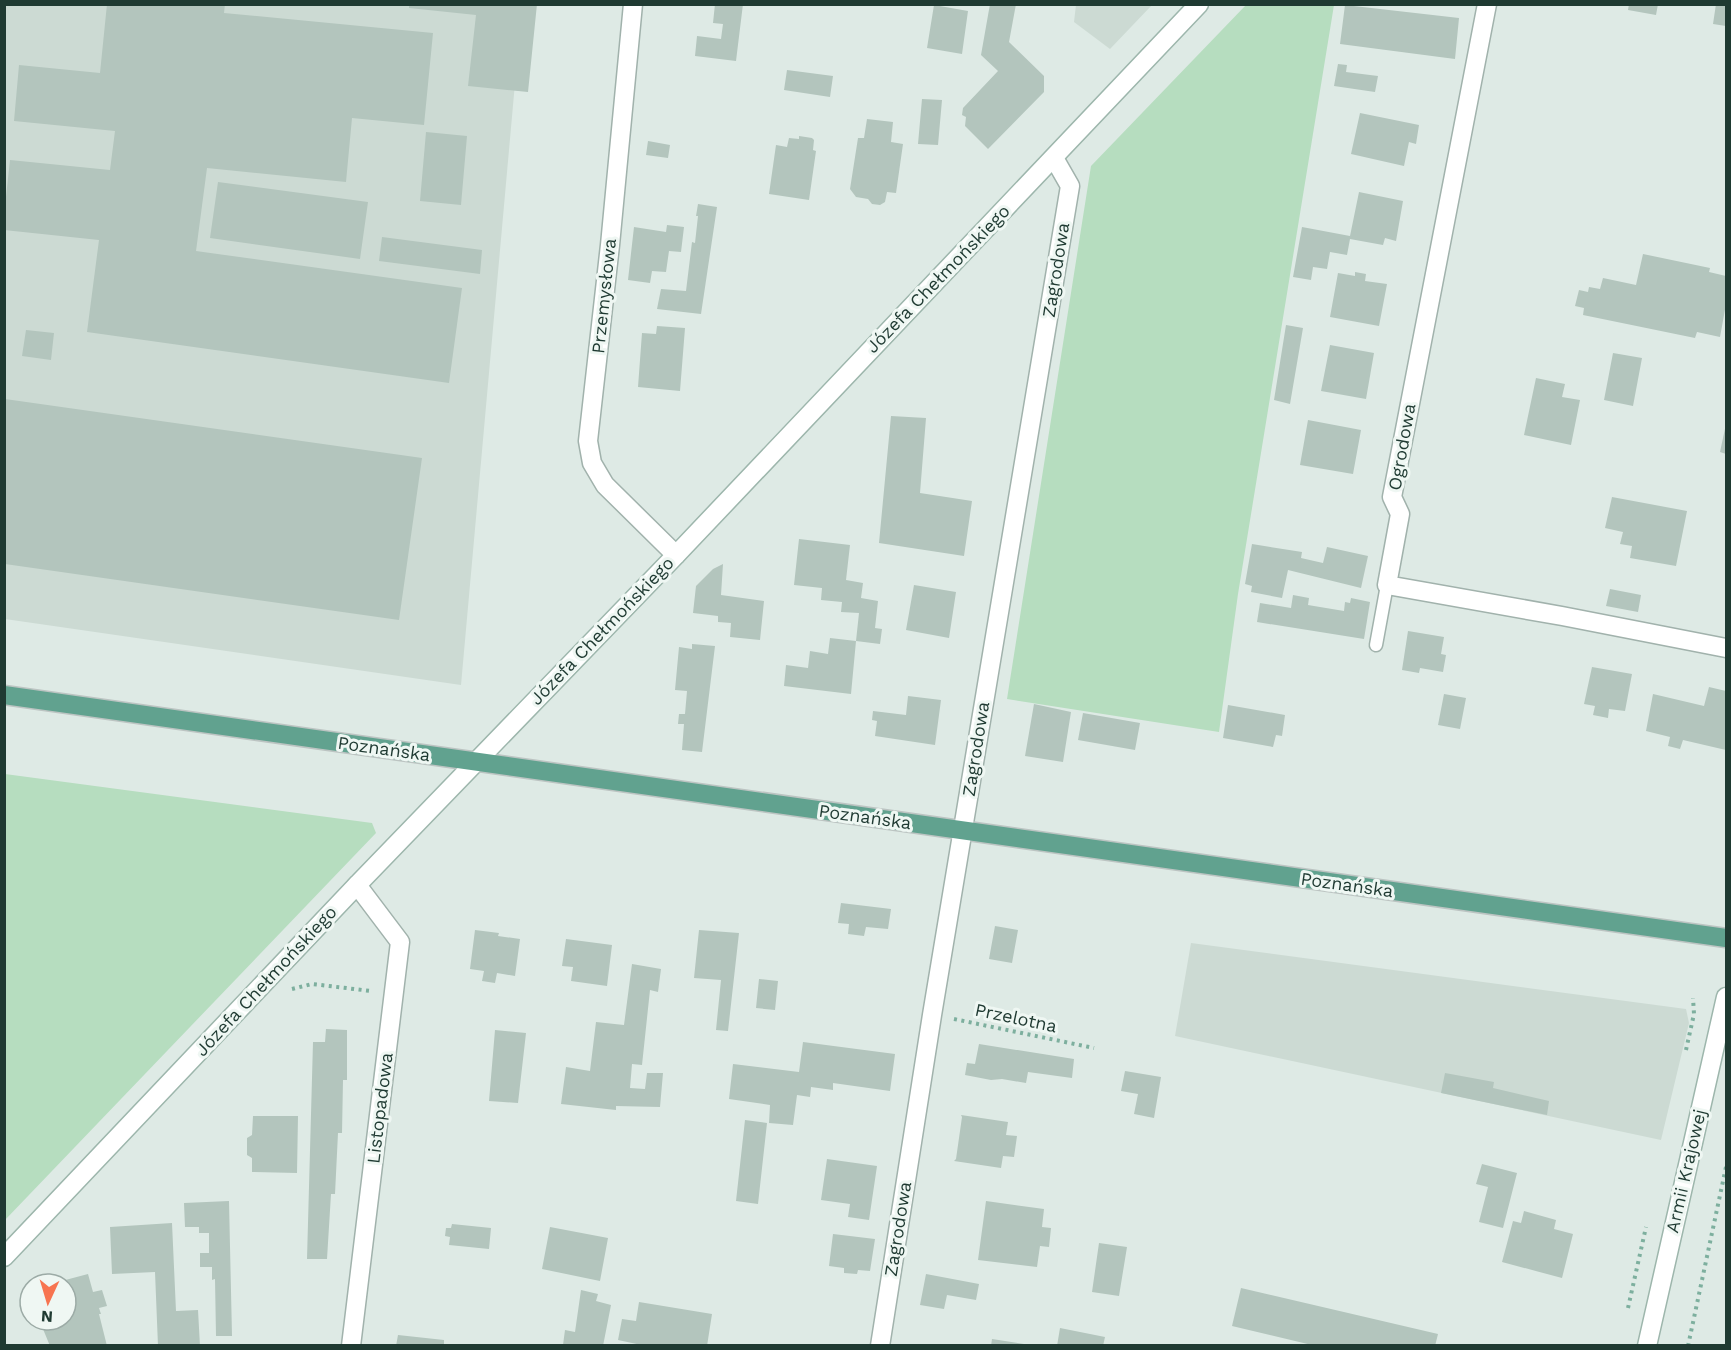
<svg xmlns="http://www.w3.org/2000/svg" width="1731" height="1350" font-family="'Work Sans',sans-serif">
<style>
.built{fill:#ccdad3}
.green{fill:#b6ddbf}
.building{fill:#b3c5bd}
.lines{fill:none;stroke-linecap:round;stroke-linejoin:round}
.lane-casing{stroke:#a1b2ac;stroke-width:15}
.street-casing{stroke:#a1b2ac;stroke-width:21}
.secondary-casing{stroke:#9db6ac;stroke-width:21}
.primary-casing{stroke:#bcc4c2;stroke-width:21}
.path{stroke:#7daf9e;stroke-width:4;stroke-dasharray:3 4.5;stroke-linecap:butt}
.lane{stroke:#fff;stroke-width:12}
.street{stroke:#fff;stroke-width:18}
.secondary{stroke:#fff;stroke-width:18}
.primary{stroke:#61a28f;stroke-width:18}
.labels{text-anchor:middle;stroke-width:6;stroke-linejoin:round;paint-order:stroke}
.street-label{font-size:18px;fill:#1f3a32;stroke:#eff7f3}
</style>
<rect width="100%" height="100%" fill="#deeae5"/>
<path class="built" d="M5 5H522L461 685 5 619Z
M1076 5V4L1152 5 1110 49 1074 22Z
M1191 943 1686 1009 1689 1023 1661 1140 1175 1036Z"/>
<path class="green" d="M1246 5H1334L1238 594 1219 732 1007 699 1091 166Z
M5 774 372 823 376 833 5 1220Z"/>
<path class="building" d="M107 4H225L224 13 433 33 424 125 352 118 346 182 207 168 196 251 462 288 449 383 87 332 99 240 4 230V215L10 160 110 170 115 131 14 121 19 65 100 73Z
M409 4H537L528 92 468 86 476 15 409 8Z
M715 4H743L736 61 695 56 697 36 721 39 723 24 713 23Z
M990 4H1016L1009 42 1044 76V92L988 149 965 126 966 117 962 115 963 108 998 71 981 55Z
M1629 4H1658L1656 15 1628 10Z
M1716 4H1726V26L1713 24Z
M934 5 968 11 962 54 927 48Z
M1345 5 1459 18 1455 59 1340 44Z
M1338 64 1347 65 1346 72 1378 76 1375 92 1334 86Z
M787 70 833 76 830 97 784 90Z
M922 99 942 100 938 145 918 144Z
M1360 113 1419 125 1416 144 1409 142 1404 166 1351 154Z
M867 119 893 122 891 142 903 144 896 193 887 192 885 202 880 205 872 204 868 199 856 197 850 189 858 138H864Z
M426 132 467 136 461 205 420 201Z
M799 136 812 138 814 140 813 150 816 151 809 200 769 194 776 145 787 147 789 138 799 139Z
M648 141 670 145 668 158 646 155Z
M218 182 368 202 360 259 210 238Z
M1359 192 1403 201 1396 241 1385 238 1383 245 1350 239 1347 255 1330 252 1327 269 1313 267 1311 280 1293 277 1302 227 1350 236Z
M698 204 717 207 701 314 657 309 661 289 686 291 692 242 695 243 698 216H696Z
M667 225 684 227 681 252 669 251 666 272 652 271 650 283 628 280 634 227 666 232Z
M382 237 482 250 480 274 379 261Z
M1643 254 1710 268 1709 272 1726 276V304L1720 337 1697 332 1695 338 1583 315 1584 308 1575 306 1579 290 1588 292 1589 287 1600 289 1603 278 1636 285Z
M1355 272 1366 274 1365 281 1387 284 1379 326 1330 317 1338 273 1355 276Z
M1286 325 1303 328 1290 404 1274 400Z
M657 326 685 328 680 391 638 387 642 333 656 334Z
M26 330 54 333 51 360 22 356Z
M1330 345 1374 353 1366 399 1321 391Z
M1613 353 1642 358 1633 406 1604 400Z
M1536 378 1565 384 1562 397 1580 400 1571 445 1524 435Z
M5 399 422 458 399 620 5 564Z
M891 416 926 418 920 493 972 501 964 556 879 543Z
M1308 420 1361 430 1353 474 1300 465Z
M1726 424V454L1720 452Z
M1612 497 1687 511 1676 566 1630 558 1632 546 1620 544 1623 532 1605 528Z
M799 539 850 545 846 580 863 583 861 598 878 601 875 628 882 629 880 644 856 641 859 613 841 612 842 602 821 600 822 588 794 585Z
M1252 544 1302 552 1301 558 1323 563 1327 547 1368 556 1361 588 1288 570 1282 598 1251 592 1252 586 1245 584Z
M723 564 721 595 764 601 760 640 730 637 731 623 718 622V616L693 613 696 586 713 569Z
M914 585 956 592 949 638 906 630Z
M1610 589 1641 595 1638 612 1606 606Z
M1293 595 1309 598 1308 605 1344 611 1345 602 1350 603 1351 598 1370 602 1364 639 1257 622 1260 603 1291 608Z
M1408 631 1444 637 1441 654 1446 655 1443 672 1420 668 1419 673 1402 670Z
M830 638 856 641 851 694 784 686 786 665 808 668 810 651 828 654Z
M692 644 715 646 702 752 682 750 684 724H678L679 714H685L687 691 675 690 679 647 692 649Z
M1592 667 1632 674 1625 711 1609 709 1608 718 1593 715 1595 706 1584 704Z
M1709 687 1726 691V750L1683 740 1680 749 1668 746 1670 737 1646 731 1653 694 1704 706Z
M1444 694 1466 698 1460 729 1438 725Z
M908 696 941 700 935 745 875 736 877 721 872 720 873 711 906 715Z
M1034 704 1071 712 1063 762 1025 756Z
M1228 705 1285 715 1282 736 1276 735 1273 747 1223 738Z
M1083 713 1140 723 1135 750 1078 740Z
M841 903 891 909 888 929 866 927 864 936 848 934 849 924 838 923Z
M995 926 1018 930 1012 963 989 959Z
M475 930 499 933 498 936 520 939 515 976 497 973 495 983 482 981 484 971 470 969Z
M699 930 739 933 728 1031 716 1030 721 980 694 978Z
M566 939 612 945 607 986 571 981 573 967 562 966Z
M632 964 661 969 658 992 650 990 642 1065 632 1064 630 1088 645 1089 647 1073H663L660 1107 616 1106V1110L561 1104 566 1067 590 1071 596 1022 624 1025Z
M759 979 778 981 775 1010 756 1008Z
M326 1029 347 1030V1080H343L342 1133H338L335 1194H331L327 1259H307L313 1042H325Z
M495 1030 526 1033 518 1103 489 1101Z
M803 1042 895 1054 890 1091 833 1083V1090L811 1087 810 1097 797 1095 793 1125 769 1123 770 1105 729 1099 733 1064 799 1072Z
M979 1044 1074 1059 1072 1078 1028 1072 1026 1083 1002 1079 991 1080 965 1075 967 1063 975 1064Z
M1125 1071 1161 1077 1154 1118 1134 1114 1138 1094 1121 1091Z
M1445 1073 1494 1082 1493 1088 1549 1101 1547 1115 1441 1093Z
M961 1115 1008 1122 1006 1135 1017 1136 1014 1157 1003 1156 1001 1168 954 1161 956 1159 962 1117Z
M253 1116H298L297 1173 252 1172V1158L247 1155V1138L252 1135Z
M745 1120 767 1123 758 1204 736 1201Z
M827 1159 877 1166 869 1220 848 1217 850 1204 821 1200Z
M1482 1164 1517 1173 1503 1228 1479 1222 1488 1187 1476 1184Z
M229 1201 232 1336H216L215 1279 212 1280V1267H200V1253H209V1233H199V1227H185L184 1203Z
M986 1201 1044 1209 1042 1227 1051 1228 1049 1247 1040 1246 1037 1267 978 1260Z
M1524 1211 1556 1220 1554 1229 1573 1234 1562 1278 1502 1262 1513 1221 1521 1223Z
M172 1223 176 1311 198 1310 200 1346H158L155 1272 112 1274 110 1227Z
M452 1224 491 1228 489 1249 449 1245 450 1237 445 1236 446 1228H451Z
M550 1227 608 1238 600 1281 542 1269Z
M833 1234 875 1239 870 1271 858 1270 857 1274 844 1273V1268L829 1266Z
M1099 1243 1127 1247 1119 1296 1092 1292Z
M88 1274 93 1292 102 1290 107 1306 99 1308 101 1314H99L107 1346H50L43 1329 55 1326 54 1320H66V1284L54 1283Z
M926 1274 979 1284 976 1300 947 1295 944 1309 920 1305Z
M1241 1288 1438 1334 1435 1346H1316L1232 1326Z
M581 1290 598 1294 596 1301 611 1305 603 1346 563 1345 565 1330 575 1332Z
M639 1302 712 1314 707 1346H646L618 1340 622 1319 636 1321Z
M1060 1328 1105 1337 1103 1346H1057Z
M398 1335 444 1340V1346H396Z
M992 1339 1024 1344V1346H991Z"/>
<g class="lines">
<g class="lane-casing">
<path id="lane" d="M1376 645 1387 585"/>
</g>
<g class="street-casing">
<path id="street" d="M633 4 610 245 588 441 592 463 605 485 676 555
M1487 4 1392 497 1400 514 1387 585 1562 616 1726 648
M351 1346 400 942 357 885
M880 1346 932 1015 1070 186 1054 158"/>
</g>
<g class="secondary-casing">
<path id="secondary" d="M4 1257 357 885 676 555 1199 4
M1647 1346 1726 997"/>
</g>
<g class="primary-casing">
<path id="primary" d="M4 695 1726 938"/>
</g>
<path class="path" d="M292 989 312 984 371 991
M954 1019 1094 1048
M1686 1050 1694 1014 1693 998
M1628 1308 1646 1227
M1688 1346 1726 1167"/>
<use href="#lane" class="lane"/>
<use href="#street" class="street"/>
<use href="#secondary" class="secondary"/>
<use href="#primary" class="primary"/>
</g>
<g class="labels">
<g class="street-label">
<text transform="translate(1056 270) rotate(-81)" y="6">Zagrodowa</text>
<text transform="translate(938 279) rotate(-46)" y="6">Józefa Chełmońskiego</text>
<text transform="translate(604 296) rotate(-84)" y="6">Przemysłowa</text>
<text transform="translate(1402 447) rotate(-80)" y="6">Ogrodowa</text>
<text transform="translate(602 631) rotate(-46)" y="6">Józefa Chełmońskiego</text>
<text transform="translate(384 749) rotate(8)" y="6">Poznańska</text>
<text transform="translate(976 749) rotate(-81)" y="6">Zagrodowa</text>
<text transform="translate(865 817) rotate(8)" y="6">Poznańska</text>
<text transform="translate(1347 885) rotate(8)" y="6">Poznańska</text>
<text transform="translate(266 981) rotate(-47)" y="6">Józefa Chełmońskiego</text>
<text transform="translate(1016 1018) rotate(12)" y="6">Przelotna</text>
<text transform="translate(380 1108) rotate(-83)" y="6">Listopadowa</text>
<text transform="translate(1686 1171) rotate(-77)" y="6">Armii Krajowej</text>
<text transform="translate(898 1229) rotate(-81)" y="6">Zagrodowa</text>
</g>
</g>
<rect width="1731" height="1350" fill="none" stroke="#1f3a32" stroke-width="12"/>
<g transform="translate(48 1302) rotate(184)"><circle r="28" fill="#eff7f3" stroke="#9caba6" stroke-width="1.5"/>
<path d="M0-4.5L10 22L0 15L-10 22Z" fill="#f77450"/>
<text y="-9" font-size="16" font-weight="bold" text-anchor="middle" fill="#1f3a32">N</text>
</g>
</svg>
